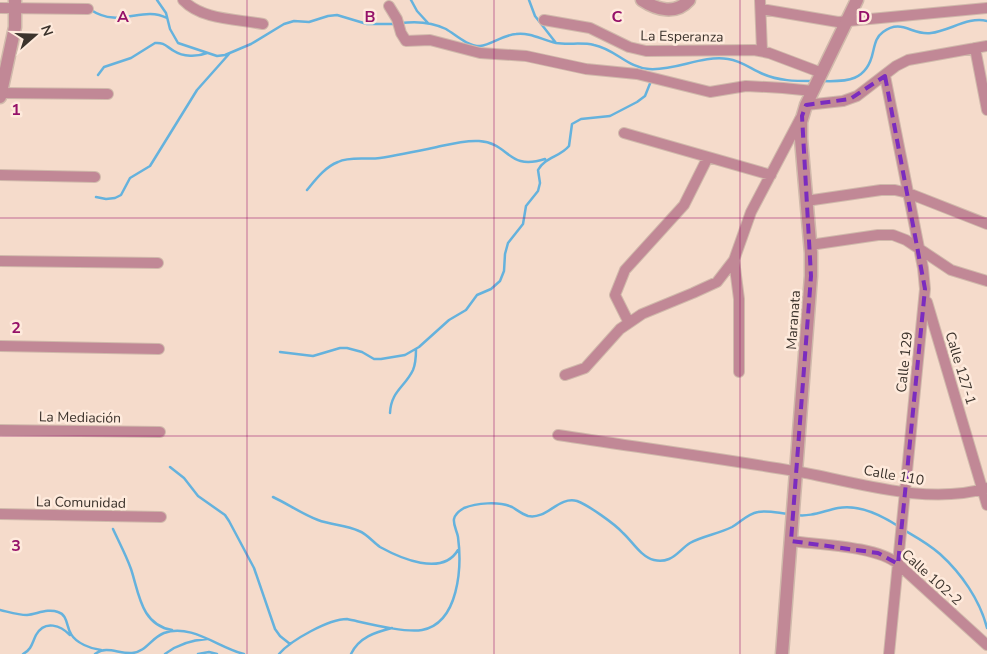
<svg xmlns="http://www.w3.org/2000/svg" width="987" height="654" font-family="'Nunito Sans',sans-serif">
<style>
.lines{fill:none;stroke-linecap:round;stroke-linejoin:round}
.stream{stroke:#65b2dd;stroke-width:2.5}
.minor-casing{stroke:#d0b9ab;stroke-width:12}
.tertiary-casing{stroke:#d0b9ab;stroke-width:15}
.minor{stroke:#c18896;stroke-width:10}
.tertiary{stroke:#c18896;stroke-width:12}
.marked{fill:none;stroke:#7b2cbf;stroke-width:4;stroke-dasharray:10 6;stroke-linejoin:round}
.grid{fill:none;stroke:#951169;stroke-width:1;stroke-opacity:0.55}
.labels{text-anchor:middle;stroke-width:5;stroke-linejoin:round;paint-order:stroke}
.street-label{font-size:14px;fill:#3c332c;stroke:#feeadc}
.grid-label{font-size:16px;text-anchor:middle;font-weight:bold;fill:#951169;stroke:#feeadc;stroke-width:5;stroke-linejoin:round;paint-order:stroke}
</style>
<rect width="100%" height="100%" fill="#f5dbcb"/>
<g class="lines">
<path class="stream" d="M157 0 166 13 170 29 178 43 217 56 225 55 251 44 284 24 294 21 309 22 328 16 337 15 367 24H393
M411 0 417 11 428 23
M529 0 535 16 556 43
M91 10C120 29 142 5 167 18
M401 23C417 21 432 22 446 29 456 35 467 46 480 46 491 45 503 35 516 34 530 32 542 40 556 43 569 45 582 42 594 45 615 49 628 68 649 69 676 71 701 55 728 59 742 61 751 69 763 74 779 81 795 81 812 81
M98 75 104 67 131 58 155 43C164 42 167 47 174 51 183 57 197 57 207 53
M822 81C847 82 867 81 873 52 875 44 876 37 883 32 902 18 912 36 931 33 949 31 969 16 987 21
M307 190C316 179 325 167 338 162 350 156 367 160 380 158 399 155 418 151 437 147 450 144 465 140 479 141 510 143 507 171 545 159
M96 197 106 199 115 198 121 195 130 178 150 166 197 90 229 54
M280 352 313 356 340 348H347L362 352 374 359H381L405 355 419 347 449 320 466 310 477 295 491 289 500 281 504 271 505 254 508 243 523 224 526 206 538 191 540 183 538 170C545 157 560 157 569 146L572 124 581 119 610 116 637 102 645 96 651 81
M390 413C391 391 405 387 413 370 416 363 416 357 416 349
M170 467 184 478 198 496 225 515 229 521 254 568 275 629 280 636 290 644
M273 497C288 504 302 514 318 520 331 525 346 525 359 531 367 534 373 542 380 547 400 558 442 577 458 550
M796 515C811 517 823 511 838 508 859 504 881 515 898 526
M113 529C119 542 126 555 131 569 139 593 141 625 172 630
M904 530C916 537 929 544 940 554 961 573 980 600 987 628
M0 610C9 612 18 615 27 615 37 614 48 608 58 612 68 615 66 626 71 634 76 643 91 649 101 650
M23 654C32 649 32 643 36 635 45 619 61 626 70 635
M95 654C107 645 118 654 132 653 146 652 151 638 164 633 191 623 219 648 244 654
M165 654C178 644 191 640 207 639
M198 654 209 652 217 654
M279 654C291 640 329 619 347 619 366 623 404 633 422 630 459 623 462 567 458 537 457 531 453 525 454 519 455 514 459 511 464 508 476 503 499 501 512 507 517 510 522 514 528 516 547 520 558 496 577 501 588 505 615 524 623 533 632 541 641 557 654 560 658 561 664 561 669 559 677 556 682 548 690 543 703 536 718 534 732 527 741 522 747 514 758 512 767 510 778 513 788 514
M351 654C359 637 376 632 392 628"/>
<g class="minor-casing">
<path id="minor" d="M183 0C202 20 236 19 263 24
M760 0 762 51
M389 6 397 19 401 33 406 41 430 40 480 53 526 56 586 69 637 74 710 92 746 86 783 88 813 91
M0 8 88 9
M761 9 838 22 987 8
M544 20 590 28 629 47 646 51 754 50 769 53 822 73
M975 48 987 110
M885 76 923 268 925 289 889 654
M0 93 108 94
M806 105 843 101 857 96 896 66 908 60 987 46
M624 133 771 175
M0 175 95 177
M806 201 881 190H895L908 193 987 224
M810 245 878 235H893L906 240 951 270 987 281
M734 260 739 299V372
M0 261 158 263
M927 302 987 505
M629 323 615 295 625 270 684 205 708 157
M0 346 159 349
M565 375 585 368 620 329 642 314 693 293 717 282 734 260 751 212 800 119
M0 430 160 432
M558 435C637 447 716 458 795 471 857 482 926 506 987 488
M0 514 161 517
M791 541C820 545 877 546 898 564L987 645"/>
</g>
<g class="tertiary-casing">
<path id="tertiary" d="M642 0C657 10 676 15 689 0
M0 97 15 27V0
M782 654 811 276V253L801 139V122L806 105 857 0"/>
</g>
<use href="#minor" class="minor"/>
<use href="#tertiary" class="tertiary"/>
</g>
<path class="marked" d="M885 76 925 289 898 564 878 553 791 541 811 276 802 116 806 105 850 99Z"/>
<path class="grid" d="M247 0V654M494 0V654M740 0V654M0 218H987M0 436H987"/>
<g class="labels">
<g class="street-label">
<text transform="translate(682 36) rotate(1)" y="5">La Esperanza</text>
<text transform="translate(793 320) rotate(-86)" y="5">Maranata</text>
<text transform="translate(904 362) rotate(-84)" y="5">Calle 129</text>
<text transform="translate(961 368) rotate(73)" y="5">Calle 127-1</text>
<text transform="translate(80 417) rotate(1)" y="5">La Mediación</text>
<text transform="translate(894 475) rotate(10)" y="5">Calle 110</text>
<text transform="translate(81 502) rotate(1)" y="5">La Comunidad</text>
<text transform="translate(932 577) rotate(42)" y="5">Calle 102-2</text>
</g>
</g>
<g class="grid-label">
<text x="123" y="22">A</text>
<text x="370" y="22">B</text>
<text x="617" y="22">C</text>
<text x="864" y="22">D</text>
<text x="16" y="115">1</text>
<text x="16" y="333">2</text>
<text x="16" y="551">3</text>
</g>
<g transform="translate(35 35) rotate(70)" stroke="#feeadc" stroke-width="4" paint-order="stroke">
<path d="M0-4L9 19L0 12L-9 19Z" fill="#3c332c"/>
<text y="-8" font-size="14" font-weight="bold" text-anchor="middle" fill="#3c332c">N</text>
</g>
</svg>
